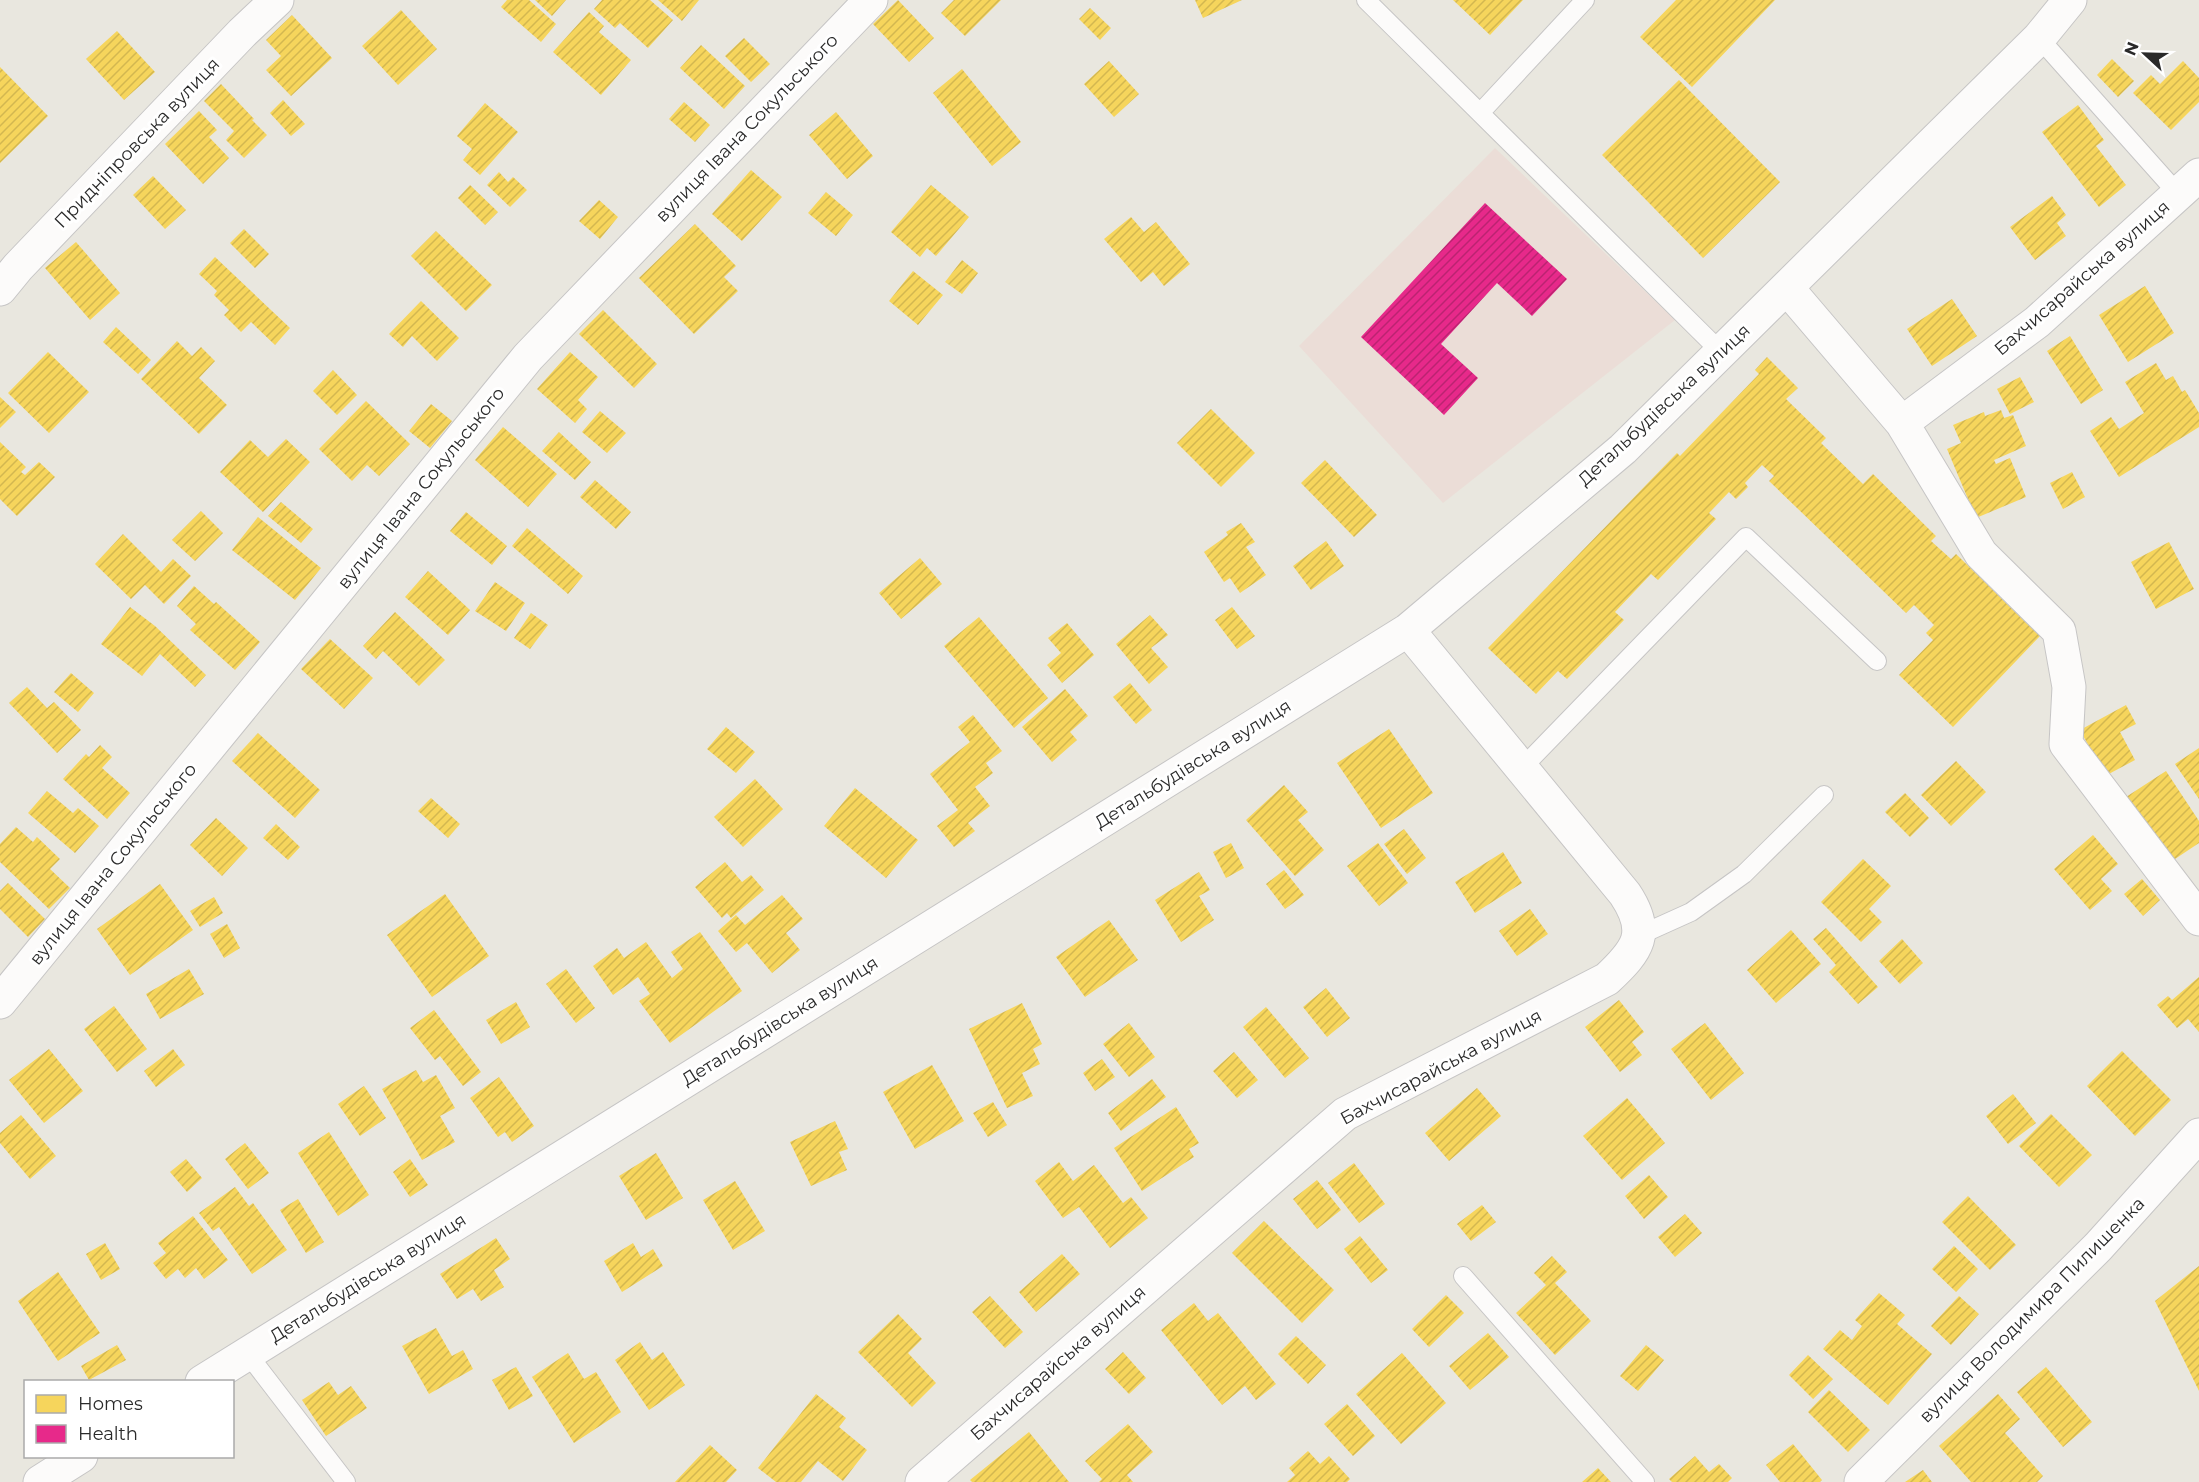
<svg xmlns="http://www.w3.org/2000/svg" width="2199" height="1482" font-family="Montserrat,sans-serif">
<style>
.medical{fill:#ebddd7}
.homes{fill:url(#homes-hatch)}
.health{fill:url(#health-hatch)}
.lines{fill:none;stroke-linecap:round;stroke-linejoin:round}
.service-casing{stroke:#c6c5c5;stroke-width:20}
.minor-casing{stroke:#c6c5c5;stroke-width:35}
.service{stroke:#fcfbfa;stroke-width:18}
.minor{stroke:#fcfbfa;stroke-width:33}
.labels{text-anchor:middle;stroke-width:6;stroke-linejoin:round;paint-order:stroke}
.street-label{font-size:18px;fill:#2a2a2a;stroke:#fff}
</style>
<defs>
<pattern id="homes-hatch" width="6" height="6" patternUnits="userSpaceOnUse" patternTransform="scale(1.5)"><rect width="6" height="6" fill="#f6d55c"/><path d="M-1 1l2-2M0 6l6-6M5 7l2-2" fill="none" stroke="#d3b750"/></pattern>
<pattern id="health-hatch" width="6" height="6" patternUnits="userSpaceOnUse" patternTransform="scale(1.5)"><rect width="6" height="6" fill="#e7298a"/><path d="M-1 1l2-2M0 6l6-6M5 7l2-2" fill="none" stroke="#bb2371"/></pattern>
</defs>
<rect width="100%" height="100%" fill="#e9e7df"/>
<path class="medical" d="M1495 148 1675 320 1443 503 1299 346Z"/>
<path class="homes" d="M507 0H529L556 24 541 42 501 7Z
M535 0H566L552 16Z
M602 0H650L673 20 648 48 620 23 615 28 594 9Z
M658 0H699L682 21Z
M898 0 934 38 909 62 873 24Z
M954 0H1001L965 36 941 13Z
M1195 0H1242L1203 18Z
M1453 0H1523L1490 35Z
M1676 0H1775L1692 87 1640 37Z
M1090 8 1111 28 1100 40 1079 19Z
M401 10 437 49 398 85 362 46Z
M589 12 604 26 599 32 631 60 601 95 553 52Z
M292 15 332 58 291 96 266 70 281 56 266 40Z
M117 31 155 72 124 100 86 59Z
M744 38 770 64 751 82 725 56Z
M701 45 745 86 724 109 680 68Z
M2112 59 2134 81 2118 97 2097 75Z
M1109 61 1139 94 1114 117 1084 84Z
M2183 61 2199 78V102L2171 130 2133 93 2151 75 2160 84Z
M0 67 48 116 0 163Z
M962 69 1021 142 992 166 933 93Z
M1679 80 1780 182 1703 258 1602 155Z
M221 84 254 119 252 120 267 135 244 158 226 140 234 131 204 101Z
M283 100 305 124 291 136 270 113Z
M684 102 710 125 695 142 669 119Z
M485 103 518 132 480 175 463 160 472 149 457 136Z
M2078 105 2104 140 2096 146 2126 185 2099 207 2042 132Z
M199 111 217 130 209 137 229 158 203 184 165 144Z
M836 112 873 156 847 179 809 135Z
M751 170 782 197 742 241 712 214Z
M499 172 508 182 513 177 527 190 510 207 487 185Z
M153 176 186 210 165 229 133 195Z
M470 185 498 212 485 225 458 198Z
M931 185 969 217 936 256 927 248 920 257 891 232Z
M826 192 853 215 836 236 808 213Z
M2052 196 2066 215 2057 223 2066 236 2035 260 2010 227Z
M599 200 618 217 600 239 579 221Z
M1131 217 1144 232 1156 222 1190 264 1164 286 1153 272 1141 282 1104 239Z
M695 224 736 266 724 277 738 291 694 334 639 278Z
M244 229 269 254 255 268 230 243Z
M436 231 492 285 466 311 411 256Z
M76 242 120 293 90 320 45 268Z
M215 257 290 328 275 345 251 322 241 332 224 315 229 310 214 295 217 291 199 274Z
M962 260 978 273 962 294 945 282Z
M913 271 943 295 918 325 889 301Z
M2145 286 2174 333 2128 362 2099 315Z
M1952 299 1977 336 1932 366 1907 329Z
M421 301 459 338 437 361 412 336 403 347 389 334Z
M603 310 657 364 634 388 579 334Z
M116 327 151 360 138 374 103 342Z
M2070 336 2103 390 2081 404 2047 351Z
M177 341 192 356 201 347 215 361 199 378 227 405 199 434 141 379Z
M48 352 89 392 49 433 8 393Z
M570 352 598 377 578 400 587 409 575 423 537 389Z
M1767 357 1798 388 1786 399 1826 438 1821 443 1863 484 1873 474 1936 536 1931 541 1951 559 1956 554 2040 636 1953 727 1899 675 1933 640 1926 633 1934 625 1914 605 1906 613 1769 481 1774 476 1762 465 1745 483 1748 487 1736 499 1729 492 1709 513 1716 519 1658 580 1651 574 1615 612 1624 620 1567 679 1558 671 1536 694 1488 648 1677 453 1680 456 1759 374 1755 370Z
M2156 363 2166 380 2173 376 2182 392 2185 390 2199 413V427L2119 477 2090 431 2111 417 2119 429 2144 413 2125 382Z
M333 370 357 395 337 415 313 391Z
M2020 377 2034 402 2010 414 1997 389Z
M0 397 16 412 0 428Z
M366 401 410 444 379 476 367 465 352 481 319 449Z
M431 404 452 421 430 448 409 431Z
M1211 409 1255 453 1221 487 1177 443Z
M2001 410 2004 418 2013 415 2026 446 1994 460 1996 464 2010 458 2026 497 1976 518 1947 449 1961 443 1953 425 1984 412 1985 416Z
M600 411 626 433 607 453 582 432Z
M503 427 557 474 528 507 475 460Z
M559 432 591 462 575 480 542 451Z
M286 439 310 462 263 512 220 472 250 440 268 457Z
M0 442 26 467 21 472 25 475 39 462 55 477 17 516 0 499Z
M1325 460 1377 515 1354 537 1301 483Z
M2072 472 2085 497 2063 509 2050 483Z
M595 480 631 512 616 529 580 497Z
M281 502 313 529 301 543 268 516Z
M201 511 223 533 195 561 172 540Z
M466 512 507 546 492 565 450 531Z
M258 517 321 568 295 600 232 550Z
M1241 523 1255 542 1246 547 1266 575 1240 593 1230 578 1224 582 1204 552 1228 535 1226 532Z
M527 528 583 576 568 594 512 546Z
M123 534 161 572 173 559 191 576 164 604 145 585 131 599 95 564Z
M1326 541 1344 566 1311 590 1293 566Z
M2169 542 2194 589 2156 609 2131 562Z
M920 558 942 584 901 619 879 593Z
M428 571 470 610 448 635 405 597Z
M495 582 525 603 506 631 475 611Z
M194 586 214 604 216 602 260 642 235 670 190 630 196 624 177 606Z
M130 607 155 626 206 675 195 687 160 654 142 676 101 644Z
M1232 607 1255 636 1237 649 1215 620Z
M395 612 445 660 419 686 383 651 376 659 363 646Z
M531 613 548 625 530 649 514 638Z
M1150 615 1168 635 1151 648 1168 667 1149 684 1116 644Z
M979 617 1048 698 1014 728 944 646Z
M1067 623 1094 655 1062 683 1047 665 1061 653 1048 638Z
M330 639 373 678 344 709 301 669Z
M71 673 94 693 78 712 54 692Z
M1130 683 1152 710 1136 724 1113 697Z
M27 687 47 708 54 702 81 730 57 753 9 703Z
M1065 689 1088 716 1070 732 1077 740 1052 762 1022 727Z
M2126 705 2136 724 2120 732 2135 760 2105 776 2080 730Z
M973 715 1002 751 986 763 993 773 975 787 990 806 968 823 975 831 954 847 937 826 958 810 930 774 970 742 958 727Z
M726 727 755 752 736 773 707 749Z
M1389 729 1433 793 1381 828 1337 763Z
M258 733 320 790 295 818 232 761Z
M100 745 112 757 102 768 130 793 107 819 63 779 86 754 89 757Z
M2199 748V799L2175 764Z
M1956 761 1986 792 1951 826 1921 795Z
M2166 771 2199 821V843L2169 863 2126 797Z
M755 779 783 809 743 847 714 817Z
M1284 785 1308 812 1298 820 1324 850 1295 876 1246 820Z
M855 788 918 840 886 878 824 826Z
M47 791 73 813 78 808 99 826 75 853 28 813Z
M1905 793 1929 818 1910 837 1885 812Z
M431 798 460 824 448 838 418 811Z
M216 818 248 848 222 876 190 845Z
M276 824 300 847 288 860 263 838Z
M16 827 33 842 37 837 60 859 50 869 70 888 49 909 0 862V844Z
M1404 829 1426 858 1407 874 1384 844Z
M2093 835 2118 864 2101 879 2112 891 2090 910 2054 869Z
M1231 843 1244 868 1226 878 1213 852Z
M1378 843 1408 883 1379 906 1347 866Z
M1503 852 1522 883 1475 913 1455 882Z
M1863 859 1891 886 1869 909 1882 922 1861 942 1821 902Z
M725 862 742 882 751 875 764 890 731 918 727 913 722 918 695 887Z
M1284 870 1304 895 1285 909 1266 884Z
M1199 872 1210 890 1199 896 1214 920 1181 942 1155 900Z
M2142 879 2160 900 2143 916 2124 894Z
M8 883 45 919 28 937 0 909V891Z
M160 884 193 930 130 975 97 929Z
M445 894 489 956 432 997 387 935Z
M782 895 803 919 786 933 800 950 772 973 747 943 736 952 718 931 736 915 745 925Z
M214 897 223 913 200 927 190 911Z
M1530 909 1548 934 1517 956 1499 931Z
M1109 920 1138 960 1085 997 1056 957Z
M227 924 240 948 224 958 210 934Z
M1826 928 1878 987 1858 1004 1829 972 1836 965 1813 939Z
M1791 930 1821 964 1776 1003 1747 970Z
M700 932 742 991 670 1043 639 1001 650 994 638 977 613 995 593 966 617 948 624 958 646 942 672 978 683 969 671 952Z
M1902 939 1923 963 1900 984 1879 961Z
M189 969 204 994 160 1019 146 994Z
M566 969 595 1008 576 1023 546 984Z
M2199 977V1032L2188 1019 2177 1028 2157 1005 2168 996 2172 1000Z
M1326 988 1350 1018 1327 1037 1303 1007Z
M1619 1000 1644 1032 1632 1042 1642 1055 1620 1072 1585 1027Z
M516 1002 530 1027 501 1044 486 1020Z
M1022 1003 1042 1044 1033 1049 1040 1064 1022 1073 1033 1096 1007 1108 969 1029Z
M114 1006 147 1049 117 1072 84 1029Z
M1266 1007 1309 1058 1285 1078 1243 1027Z
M434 1010 481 1072 463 1086 440 1056 435 1060 410 1028Z
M1129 1023 1155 1057 1129 1077 1103 1044Z
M1705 1023 1744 1073 1711 1100 1671 1049Z
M49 1049 83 1091 44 1123 9 1080Z
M173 1049 185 1065 156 1087 144 1071Z
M2122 1051 2171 1100 2135 1136 2087 1086Z
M1234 1052 1258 1080 1237 1098 1213 1071Z
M1102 1059 1115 1077 1095 1091 1083 1073Z
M932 1065 964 1121 915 1149 883 1092Z
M416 1070 423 1082 436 1075 455 1108 440 1116 455 1142 422 1160 382 1089Z
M499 1077 534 1126 512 1142 505 1132 498 1137 470 1098Z
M1152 1079 1166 1097 1121 1131 1108 1113Z
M364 1086 386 1118 360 1136 338 1104Z
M1477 1088 1501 1116 1449 1161 1425 1133Z
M2013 1094 2036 1123 2008 1144 1986 1116Z
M1627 1098 1665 1143 1622 1180 1583 1136Z
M993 1102 1007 1125 988 1137 973 1113Z
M1176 1107 1199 1143 1189 1149 1194 1157 1142 1191 1114 1148Z
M2051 1114 2092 1155 2059 1187 2019 1146Z
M21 1115 56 1156 30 1179 0 1143V1133Z
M835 1121 848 1149 839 1152 847 1170 811 1186 790 1142Z
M329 1132 369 1195 338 1216 298 1153Z
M245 1143 269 1173 248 1189 225 1159Z
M656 1153 683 1198 646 1220 619 1176Z
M186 1159 202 1178 187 1192 170 1172Z
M410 1159 428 1185 410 1197 393 1172Z
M1059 1162 1073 1181 1094 1165 1123 1203 1131 1197 1148 1218 1110 1248 1079 1207 1063 1218 1035 1181Z
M1354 1163 1385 1204 1359 1223 1328 1183Z
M1649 1175 1668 1197 1644 1219 1625 1196Z
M1317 1180 1341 1210 1317 1229 1293 1199Z
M735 1181 765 1231 733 1250 703 1200Z
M235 1187 249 1206 253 1203 287 1250 252 1274 219 1227 213 1231 199 1213Z
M1968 1196 2016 1245 1990 1270 1942 1222Z
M298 1199 324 1242 306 1253 280 1210Z
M1482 1205 1496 1222 1471 1241 1457 1224Z
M1685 1214 1702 1233 1675 1257 1658 1237Z
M193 1216 228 1260 204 1279 196 1268 185 1278 178 1269 166 1279 153 1263 166 1253 158 1243Z
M1264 1221 1334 1290 1302 1323 1232 1253Z
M1360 1236 1388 1270 1371 1283 1344 1249Z
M496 1238 510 1259 494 1270 504 1287 481 1301 473 1289 457 1299 440 1274Z
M105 1243 120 1269 101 1280 86 1254Z
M633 1243 641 1257 653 1249 663 1266 622 1292 604 1261Z
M1954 1246 1978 1269 1956 1292 1932 1269Z
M1062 1254 1080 1274 1036 1312 1019 1292Z
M1552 1256 1567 1272 1555 1283 1591 1321 1555 1355 1516 1313 1546 1285 1534 1273Z
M2199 1266V1391L2155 1301Z
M58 1272 100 1333 58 1361 18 1301Z
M1879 1293 1905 1315 1897 1324 1932 1354 1888 1405 1823 1349 1840 1330 1852 1340 1862 1326 1855 1320Z
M1446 1295 1464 1313 1429 1347 1412 1329Z
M990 1296 1023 1332 1005 1348 972 1312Z
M1959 1296 1979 1314 1951 1345 1931 1326Z
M1194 1303 1208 1321 1218 1313 1276 1384 1256 1400 1245 1386 1222 1405 1161 1330Z
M898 1314 922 1339 908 1353 936 1383 912 1407 858 1352Z
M436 1328 452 1356 463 1350 473 1369 429 1394 402 1346Z
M1488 1333 1509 1357 1470 1390 1449 1366Z
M1296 1336 1326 1365 1308 1384 1278 1354Z
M640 1342 652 1360 663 1352 685 1385 649 1410 615 1360Z
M117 1345 126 1360 89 1380 81 1366Z
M1646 1345 1664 1360 1638 1391 1620 1376Z
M1123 1352 1146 1378 1129 1394 1105 1369Z
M568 1353 584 1379 596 1372 621 1412 574 1443 532 1377Z
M1402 1353 1446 1403 1401 1444 1356 1394Z
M1808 1355 1833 1379 1813 1399 1789 1375Z
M516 1367 533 1396 509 1410 492 1380Z
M2046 1367 2092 1422 2063 1447 2017 1392Z
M329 1382 338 1395 351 1386 367 1408 326 1436 302 1400Z
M1829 1390 1870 1430 1848 1452 1808 1412Z
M816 1394 846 1418 839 1427 867 1450 843 1481 818 1461 801 1482H776L758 1468Z
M1998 1394 2020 1419 2005 1433 2043 1476 2037 1482H1971L1939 1446Z
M1347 1404 1375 1436 1353 1456 1324 1424Z
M1128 1424 1153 1452 1127 1475 1133 1482H1099L1102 1479 1085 1461Z
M1029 1432 1069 1482H972L970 1480Z
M1793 1444 1822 1480 1820 1482H1780L1766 1465Z
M710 1445 737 1470 726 1482H675Z
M1308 1451 1320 1464 1329 1456 1350 1479 1347 1482H1287L1295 1475 1289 1468Z
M1695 1456 1709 1472 1719 1464 1732 1478 1728 1482H1672L1669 1479Z
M1598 1468 1611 1482H1582Z
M1923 1470 1932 1482H1905Z"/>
<path class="health" d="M1485 203 1567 279 1532 316 1497 283 1441 344 1478 378 1444 415 1361 337Z"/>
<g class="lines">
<g class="service-casing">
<path id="service" d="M1366 0 1721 352
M2039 38 2179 195
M1480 113 1585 0
M1522 768 1746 537 1877 661
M1640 935 1691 912 1744 874 1824 795
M1463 1276 1645 1482
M247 1353 346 1482"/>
</g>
<g class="minor-casing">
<path id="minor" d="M1787 288 1902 423 2037 322 2199 175
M0 289 18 267 242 33 277 0
M1902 423 1981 554 2059 631 2069 687 2066 744 2199 919
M0 1002 528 357 871 0
M202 1382 1408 630 1623 449 2039 38 2070 0
M40 1482 81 1456
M922 1482 1345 1114 1607 979C1638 950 1651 933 1625 894L1408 630
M1861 1482 2098 1247 2199 1135"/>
</g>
<use href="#service" class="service"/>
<use href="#minor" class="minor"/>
</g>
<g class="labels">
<g class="street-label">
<text transform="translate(747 128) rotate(-46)" y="6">вулиця Івана Сокульського</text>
<text transform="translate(137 143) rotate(-46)" y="6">Придніпровська вулиця</text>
<text transform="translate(2082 278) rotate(-41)" y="6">Бахчисарайська вулиця</text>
<text transform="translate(1664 405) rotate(-43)" y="6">Детальбудівська вулиця</text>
<text transform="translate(421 488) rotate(-51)" y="6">вулиця Івана Сокульського</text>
<text transform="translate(1193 764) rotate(-32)" y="6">Детальбудівська вулиця</text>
<text transform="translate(113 864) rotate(-51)" y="6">вулиця Івана Сокульського</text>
<text transform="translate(780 1021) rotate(-32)" y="6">Детальбудівська вулиця</text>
<text transform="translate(1441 1067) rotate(-28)" y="6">Бахчисарайська вулиця</text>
<text transform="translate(368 1278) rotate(-32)" y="6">Детальбудівська вулиця</text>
<text transform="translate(2032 1310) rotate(-45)" y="6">вулиця Володимира Пилишенка</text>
<text transform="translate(1058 1363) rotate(-41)" y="6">Бахчисарайська вулиця</text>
</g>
</g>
<rect x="24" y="1380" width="210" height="78" fill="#ffffff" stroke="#aaaaaa" stroke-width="1.5"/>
<rect x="36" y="1395" width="30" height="18" fill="#f6d55c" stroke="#aaaaaa" stroke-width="1.5"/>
<text x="78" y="1410" font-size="18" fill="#2a2a2a">Homes</text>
<rect x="36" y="1425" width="30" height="18" fill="#e7298a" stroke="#aaaaaa" stroke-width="1.5"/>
<text x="78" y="1440" font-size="18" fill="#2a2a2a">Health</text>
<g transform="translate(2145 54) rotate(292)" stroke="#ffffff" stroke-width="4.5" paint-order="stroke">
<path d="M0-4.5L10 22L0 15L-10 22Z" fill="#2a2a2a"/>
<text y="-9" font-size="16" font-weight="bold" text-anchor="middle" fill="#2a2a2a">N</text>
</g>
</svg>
